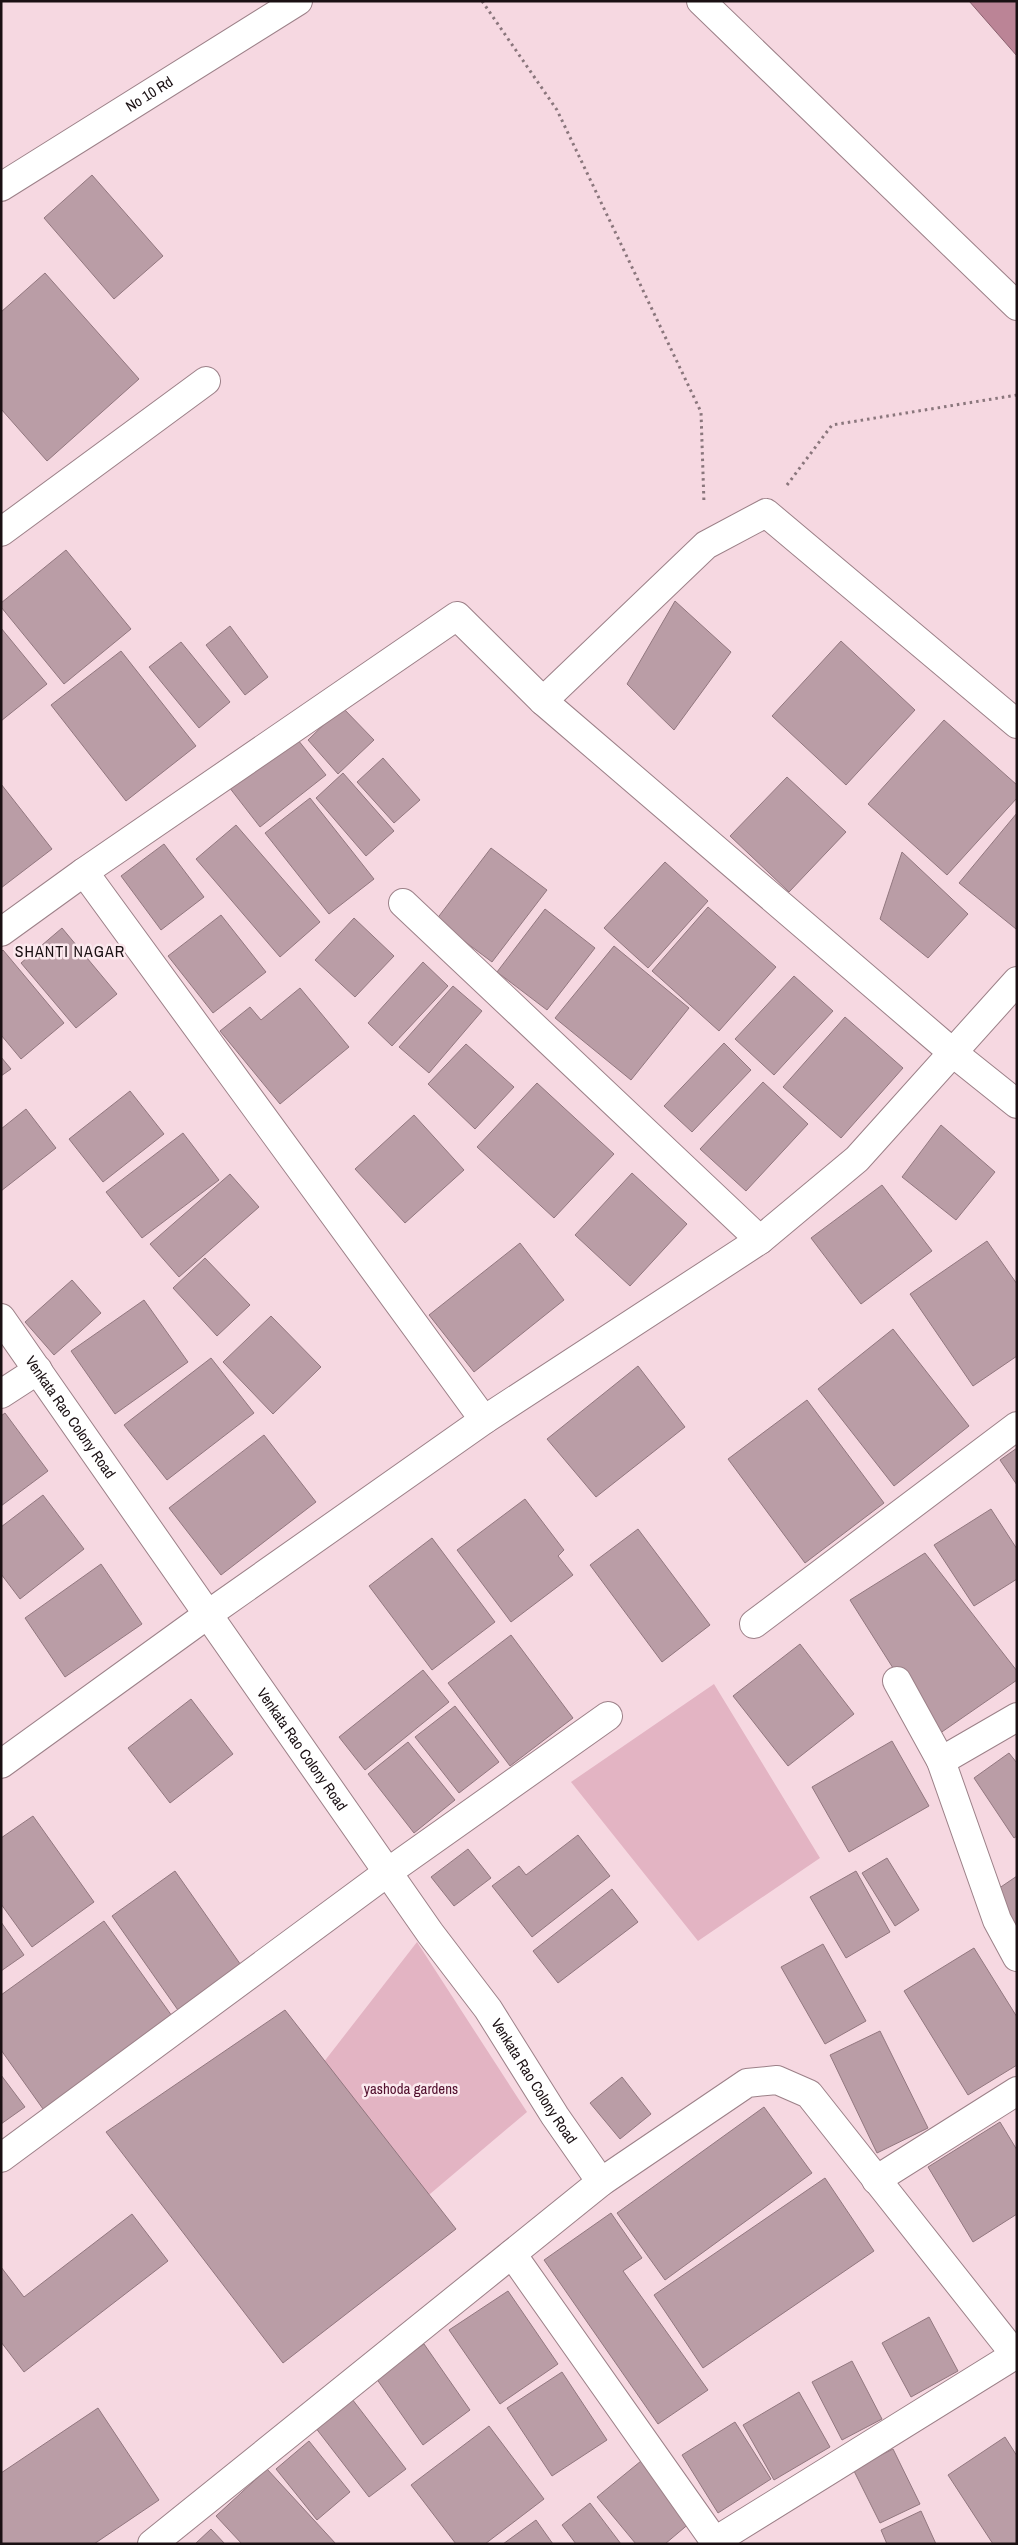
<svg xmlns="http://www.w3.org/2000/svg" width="1018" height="2545" font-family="'Archivo Narrow',sans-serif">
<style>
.green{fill:#e3b4c3}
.water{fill:#bb8496;stroke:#8b616f}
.building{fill:#ba9da6;stroke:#92777f}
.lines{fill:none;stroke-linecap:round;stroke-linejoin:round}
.minor-casing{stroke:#9c8088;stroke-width:30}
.path{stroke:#8a767c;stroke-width:3;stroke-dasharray:2.5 4;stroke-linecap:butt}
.minor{stroke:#fff;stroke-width:28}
.labels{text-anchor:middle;stroke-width:5;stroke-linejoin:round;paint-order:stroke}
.street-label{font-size:15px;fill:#1a1013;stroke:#fbe9ee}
.park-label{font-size:15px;fill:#52102e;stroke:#fbe9ee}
.neighbourhood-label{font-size:16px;letter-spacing:1px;fill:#1a1013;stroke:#fbe9ee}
</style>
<rect width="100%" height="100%" fill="#f6d8e1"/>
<path class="green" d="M714 1684 820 1858 698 1941 571 1782Z
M417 1942 527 2112 417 2205 292 2103Z"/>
<path class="water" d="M969 1H1017V56Z"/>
<path class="building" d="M92 175 163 256 114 299 44 218Z
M45 273 139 379 47 461 1 409V312Z
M66 550 131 629 64 684 1 607V603Z
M675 601 731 652 674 730 627 684Z
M230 626 268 677 245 695 206 645Z
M1 628 47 684 1 721Z
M841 641 915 710 846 785 772 716Z
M181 642 230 702 199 728 149 667Z
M121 651 196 746 126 801 51 705Z
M342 707 374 740 338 774 308 740Z
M944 720 1017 785V798L947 875 868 804Z
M294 735 326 775 260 827 229 787Z
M383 758 420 800 394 823 357 782Z
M343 773 394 831 366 856 316 798Z
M787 777 846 832 789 892 730 836Z
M1 784 52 849 1 888Z
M310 798 374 879 329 914 265 833Z
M1017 813V928L1016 929 959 883Z
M236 825 320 922 280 957 196 859Z
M164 844 204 897 161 930 121 876Z
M491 848 547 890 492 962 436 920Z
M902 852 968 914 928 958 880 919Z
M665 862 708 901 648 968 604 928Z
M708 907 776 967 719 1031 652 971Z
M545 909 595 948 547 1010 497 972Z
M221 915 266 972 213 1013 168 956Z
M354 918 394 956 355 997 315 960Z
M62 928 117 994 76 1028 21 963Z
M614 946 689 1008 631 1080 555 1018Z
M3 950 64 1023 21 1059 1 1035V952Z
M423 962 448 986 392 1046 368 1023Z
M794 976 833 1011 774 1075 735 1039Z
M453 986 482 1011 429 1073 399 1047Z
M300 988 349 1047 280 1104 220 1031 250 1007 261 1020Z
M845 1017 903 1068 841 1138 783 1087Z
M724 1043 751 1070 692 1132 664 1106Z
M466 1044 514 1087 475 1129 428 1084Z
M1 1057 11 1069 1 1076Z
M763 1082 808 1124 746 1191 700 1149Z
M537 1083 614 1154 554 1218 477 1147Z
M130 1091 164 1134 103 1182 69 1139Z
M26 1109 56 1148 1 1191V1129Z
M414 1115 464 1170 405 1223 355 1169Z
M941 1125 995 1172 956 1220 902 1177Z
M183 1133 219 1180 142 1238 106 1192Z
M632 1173 687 1224 630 1286 575 1235Z
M230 1174 259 1207 179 1277 150 1244Z
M882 1185 932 1251 861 1304 811 1238Z
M987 1241 1017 1284V1356L973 1386 910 1294Z
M520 1243 564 1300 474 1372 429 1315Z
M205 1258 250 1305 217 1336 173 1288Z
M72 1280 101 1313 54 1355 25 1322Z
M144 1300 188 1362 115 1414 71 1351Z
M271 1316 321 1367 273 1414 223 1362Z
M893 1329 969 1426 894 1486 818 1389Z
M211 1358 254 1413 167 1480 124 1425Z
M638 1366 685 1427 596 1497 547 1439Z
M807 1400 884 1503 805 1563 728 1459Z
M5 1413 48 1471 1 1506V1416Z
M264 1435 316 1502 221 1575 169 1508Z
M1017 1448V1485L1000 1460Z
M43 1495 84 1549 20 1599 1 1574V1527Z
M525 1499 564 1550 558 1556 573 1575 511 1622 457 1550Z
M991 1509 1017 1549V1579L974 1606 934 1545Z
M638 1529 710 1625 662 1662 590 1565Z
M432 1538 495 1622 432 1670 369 1586Z
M925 1553 1017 1671V1680L936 1736 850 1600Z
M101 1564 142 1624 65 1677 25 1618Z
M511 1635 573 1718 510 1766 448 1683Z
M800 1644 854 1714 788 1766 733 1696Z
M423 1670 449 1702 365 1770 339 1737Z
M191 1699 233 1754 170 1803 128 1748Z
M455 1706 499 1762 459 1793 415 1737Z
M892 1741 929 1806 849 1852 812 1787Z
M408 1742 455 1800 414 1833 368 1774Z
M1009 1753 1017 1763V1836L1014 1838 974 1778Z
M33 1816 94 1902 32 1947 1 1904V1838Z
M578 1835 610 1876 532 1937 492 1886 519 1866 526 1875Z
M468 1849 491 1878 454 1906 431 1877Z
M887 1858 919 1910 895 1926 862 1873Z
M175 1871 243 1968 180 2013 112 1916Z
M856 1871 890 1932 846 1958 810 1897Z
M1017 1876V1929L992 1893Z
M612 1889 638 1922 558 1983 533 1951Z
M104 1921 177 2023 48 2116 1 2050V1995Z
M1 1922 24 1955 1 1971Z
M823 1944 866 2021 825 2044 781 1967Z
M974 1948 1017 2017V2065L968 2095 904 1991Z
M285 2010 456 2229 283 2363 106 2132Z
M880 2031 928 2128 877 2153 830 2055Z
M1 2075 25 2107 1 2124Z
M622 2077 651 2114 620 2139 590 2103Z
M764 2107 812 2173 665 2280 617 2213Z
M1000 2122 1017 2150V2214L973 2242 928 2167Z
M825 2178 874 2251 703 2368 654 2295Z
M611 2213 642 2258 623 2271 708 2390 658 2424 544 2260Z
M132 2214 168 2261 24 2372 1 2342V2267L24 2297Z
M508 2291 558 2364 500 2404 449 2330Z
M929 2317 958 2371 911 2397 882 2343Z
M424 2344 470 2410 423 2445 376 2378Z
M852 2361 882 2419 842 2440 812 2382Z
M562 2372 607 2440 552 2476 507 2408Z
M799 2392 830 2447 774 2480 743 2425Z
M352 2399 406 2469 369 2497 315 2427Z
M98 2408 159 2500 94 2544H1V2473Z
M735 2422 771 2479 718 2513 682 2455Z
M489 2426 544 2499 485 2544H456L411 2485Z
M1005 2437 1017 2456V2544H993L948 2475Z
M309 2441 350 2492 317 2520 276 2469Z
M893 2449 920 2504 880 2523 853 2469Z
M641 2461 691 2522 665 2544H636L597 2497Z
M267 2469 336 2544H242L216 2516Z
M590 2503 621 2544H576L562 2525Z
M921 2511 936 2544H887L881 2530Z
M536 2520 553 2544H503Z
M211 2529 225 2544H195Z"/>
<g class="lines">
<g class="minor-casing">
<g id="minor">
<path d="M701 1 1017 306"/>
<path id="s1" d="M1 187 298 1"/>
<path d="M1 532 206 381"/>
<path d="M543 701 706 545 766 513 1017 724"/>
<path d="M84 872 484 1420"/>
<path d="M403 903 760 1240"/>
<path d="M1 932 84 872 457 616 543 701 952 1052 1017 1104"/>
<path id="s2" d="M1 1318 430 1933 488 2009 555 2116 601 2182"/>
<path d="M1 1394 38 1370"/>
<path d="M754 1624 1017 1426"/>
<path d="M897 1681 941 1761 997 1920 1017 1957"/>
<path d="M941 1761 1017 1717"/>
<path d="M1 1764 207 1615 484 1420 760 1240 857 1159 1017 981"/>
<path d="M1 2158 388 1872 608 1716"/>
<path d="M876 2180 1017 2091"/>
<path d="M512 2254 713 2539 725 2535 1015 2355"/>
<path d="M152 2544 601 2182 747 2083 777 2080 809 2094 1017 2357"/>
</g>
</g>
<path class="path" d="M482 1 557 110 701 412 704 504
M787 485 832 425 1017 395"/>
<use href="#minor" class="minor"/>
</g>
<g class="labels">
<g class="street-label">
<text dy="5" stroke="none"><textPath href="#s1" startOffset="175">No 10 Rd</textPath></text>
<text dy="5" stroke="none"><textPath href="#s2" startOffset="121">Venkata Rao Colony Road</textPath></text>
<text dy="5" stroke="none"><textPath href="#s2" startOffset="526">Venkata Rao Colony Road</textPath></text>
<text dy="5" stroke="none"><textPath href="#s2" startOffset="931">Venkata Rao Colony Road</textPath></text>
</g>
<g class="park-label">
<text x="411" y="2094">yashoda gardens</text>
</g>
<g class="neighbourhood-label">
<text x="70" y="957">SHANTI NAGAR</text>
</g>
</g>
<rect width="1018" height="2545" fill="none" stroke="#1a1013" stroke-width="5"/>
</svg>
